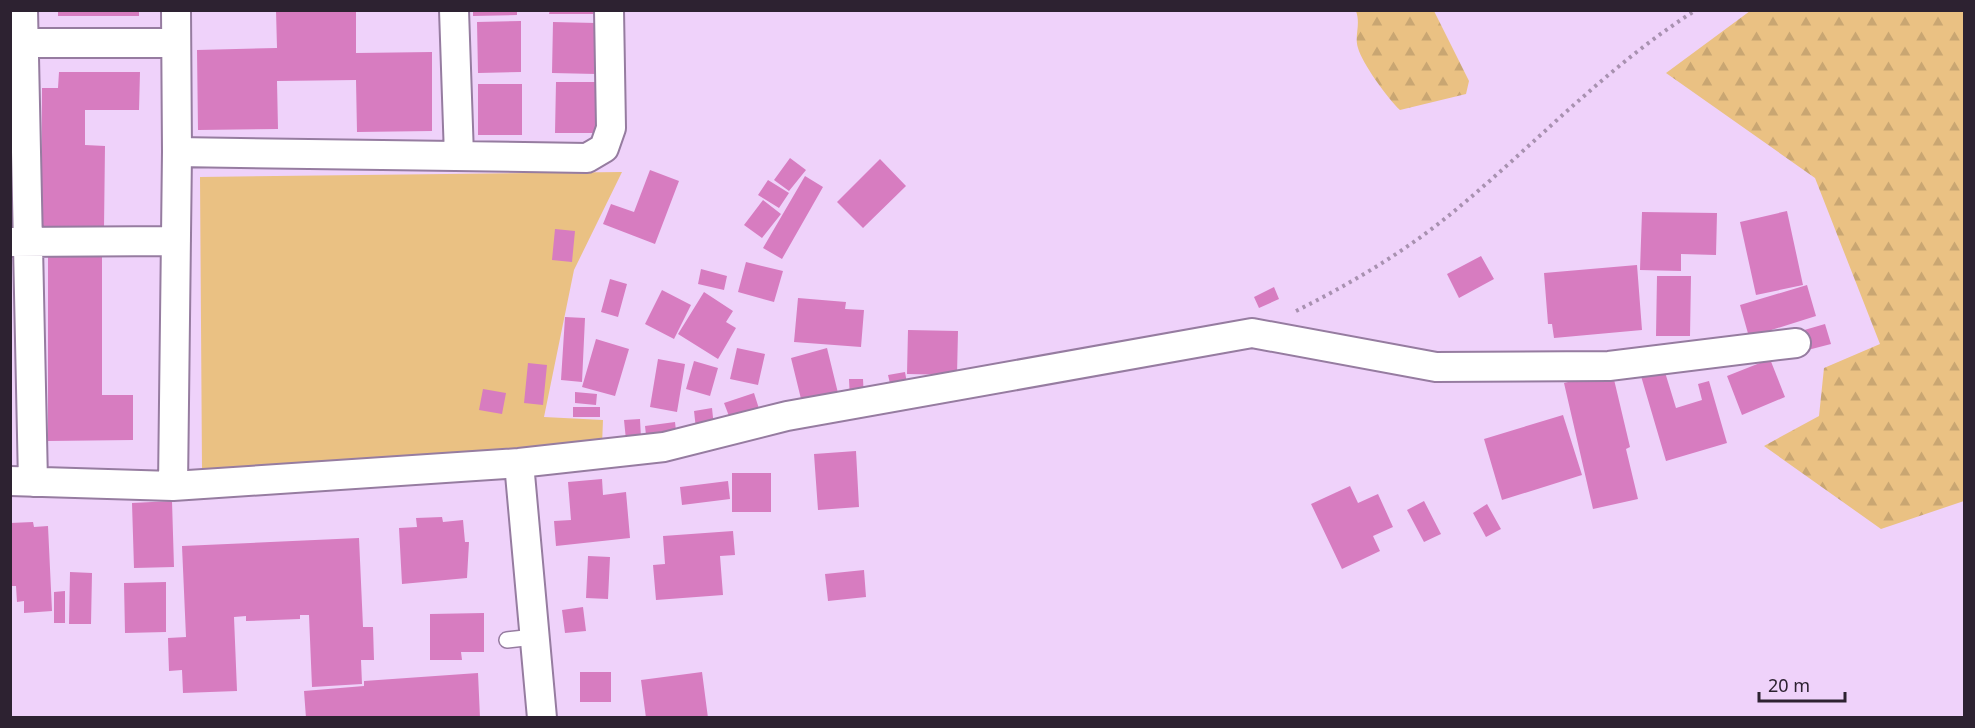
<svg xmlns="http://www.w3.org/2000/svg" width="1975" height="728" font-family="'Noto Sans',sans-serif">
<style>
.green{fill:#eac183}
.forest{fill:url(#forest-firs)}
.building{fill:#d77cc0}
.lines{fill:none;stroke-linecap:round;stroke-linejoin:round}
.service-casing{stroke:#967ca0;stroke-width:18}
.minor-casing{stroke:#967ca0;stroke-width:32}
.path{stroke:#a891b0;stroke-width:4;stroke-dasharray:3 4.5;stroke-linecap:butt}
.service{stroke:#fff;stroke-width:15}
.minor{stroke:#fff;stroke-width:28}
</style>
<defs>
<pattern id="forest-firs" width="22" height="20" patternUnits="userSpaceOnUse" patternTransform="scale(1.5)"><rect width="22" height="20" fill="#eac183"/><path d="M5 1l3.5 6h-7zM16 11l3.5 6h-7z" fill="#c9a672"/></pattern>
</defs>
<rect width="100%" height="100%" fill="#efd2fa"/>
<path class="green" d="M622 172 574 270 544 417 603 420 602 445 520 456 202 469 200 177Z"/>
<path class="forest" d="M1356 11H1434L1469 81 1466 94 1400 110C1388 99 1362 63 1358 48 1354 36 1361 25 1356 11Z
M1750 11H1964V501L1881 529 1764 446 1819 416 1824 368 1880 344 1815 178 1666 73Z"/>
<path class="building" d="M58 10H139V16H58Z
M276 10H356V53L432 52V131L357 132 356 80 277 81 278 129 198 130 197 50 277 48Z
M473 10H517V15L473 16Z
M550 10H594V14H549Z
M521 21V72L478 73 477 22Z
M553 22 596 23V74L552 73Z
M59 72H140L139 110H85V145L105 146 104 228 41 227 42 88H58Z
M556 82H599L598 133H555Z
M478 84H522V135H478Z
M790 158 806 170 789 191 774 180Z
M880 159 906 186 863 228 837 202Z
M650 170 679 181 655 244 603 224 611 204 634 212Z
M805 176 823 187 782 259 763 248Z
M768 180 789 193 779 208 758 195Z
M763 200 781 214 762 238 744 225Z
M1787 211 1803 285 1756 295 1740 222Z
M1642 212 1717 213 1716 255 1681 254V271L1640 270Z
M555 229 575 231 572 262 552 260Z
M102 252V395H133V440L48 441V253Z
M1481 256 1494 279 1459 298 1447 274Z
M746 262 783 271 774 302 738 292Z
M1637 265 1642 330 1554 338 1552 324H1548L1544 273Z
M701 269 727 276 724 290 698 284Z
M1657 276H1691L1690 336H1656Z
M610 279 627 284 618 317 601 312Z
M1807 285 1816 316 1749 337 1740 305Z
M1274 287 1279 299 1259 308 1254 297Z
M662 290 691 305 674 339 645 324Z
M704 292 733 311 726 322 736 328 718 359 678 334Z
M798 298 846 302 845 309 864 310 861 347 794 342Z
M565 317 585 318 582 382 561 380Z
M1825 324 1831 344 1800 352 1794 333Z
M908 330 958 331 957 375 907 374Z
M596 339 629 349 615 396 582 387Z
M737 348 765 354 758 385 730 379Z
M827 348 838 393 802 403 791 358Z
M658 359 685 364 677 412 650 407Z
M1770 359 1785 397 1742 415 1727 376Z
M694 361 718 368 710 396 686 389Z
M528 363 547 365 543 405 524 403Z
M1664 369 1676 408 1702 400 1698 384 1709 381 1727 443 1666 461 1641 376Z
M1612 371 1630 447 1626 449 1638 499 1593 509 1564 383Z
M905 372 908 389 892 392 888 375Z
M849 379H863L864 399 850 400Z
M483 389 506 393 502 414 479 410Z
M575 392 597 394 596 405 575 403Z
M754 393 761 415 732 424 724 403Z
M573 407H600V417H573Z
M712 408 714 427 696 429 694 411Z
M1563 415 1582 475 1502 500 1484 439Z
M640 419 641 438 626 440 624 420Z
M675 422 677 440 647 444 645 426Z
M856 451 859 507 818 510 814 454Z
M732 473H771V512H732Z
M602 479 603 495 626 492 630 538 556 546 554 521 571 520 568 482Z
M728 481 730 499 682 505 680 487Z
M1350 486 1358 503 1378 494 1393 527 1373 536 1380 551 1342 569 1311 504Z
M172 501 174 567 134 568 132 503Z
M1424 501 1441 534 1424 542 1407 510Z
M1487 504 1501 529 1486 537 1473 513Z
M442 517 443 522 463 520 465 542H469L467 578 402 584 399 528 417 527 416 518Z
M33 522 34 527 48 526 52 611 24 613V601L17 602 16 586H10V523Z
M733 531 735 555 720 556 723 595 656 600 653 565 665 564 663 536Z
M359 538 363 627H373L374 660H361L362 684 312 687 309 615H300V619L246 621V616L234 617 237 691 183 693 182 670 169 671 168 638 186 637 182 546Z
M588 556 610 557 608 599 586 598Z
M864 570 866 597 828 601 825 574Z
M70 572 92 573 91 624H69Z
M166 582V632L125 633 124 583Z
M65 591V623H54V592Z
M583 607 586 631 565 633 562 610Z
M484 613V652H461L462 660H430V614Z
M580 672H611V702H580Z
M702 672 708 718H646L641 680Z
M478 673 480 718H306L304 691 364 686V681Z"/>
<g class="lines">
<g class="service-casing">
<path id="service" d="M507 640 534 637"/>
</g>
<g class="minor-casing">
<path id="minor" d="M23 10 33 482
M454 10 459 156
M10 43H176
M177 152 587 158 604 148 611 128 609 10
M10 242 176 241
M519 463 542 718
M10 481 173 486 519 463 664 447 787 416 1252 333 1436 367 1609 366 1796 343
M173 486 177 152 176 10"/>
</g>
<path class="path" d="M1296 311C1348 285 1401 254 1447 217 1531 149 1604 68 1696 10"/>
<use href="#service" class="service"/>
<use href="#minor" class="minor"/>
</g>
<rect width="1975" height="728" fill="none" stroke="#2d2231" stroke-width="24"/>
<path d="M1759 692v9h86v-9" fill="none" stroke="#2d2231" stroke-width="3"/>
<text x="1768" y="692" font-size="18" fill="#2d2231" stroke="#efd2fa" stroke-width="4.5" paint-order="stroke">20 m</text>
</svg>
